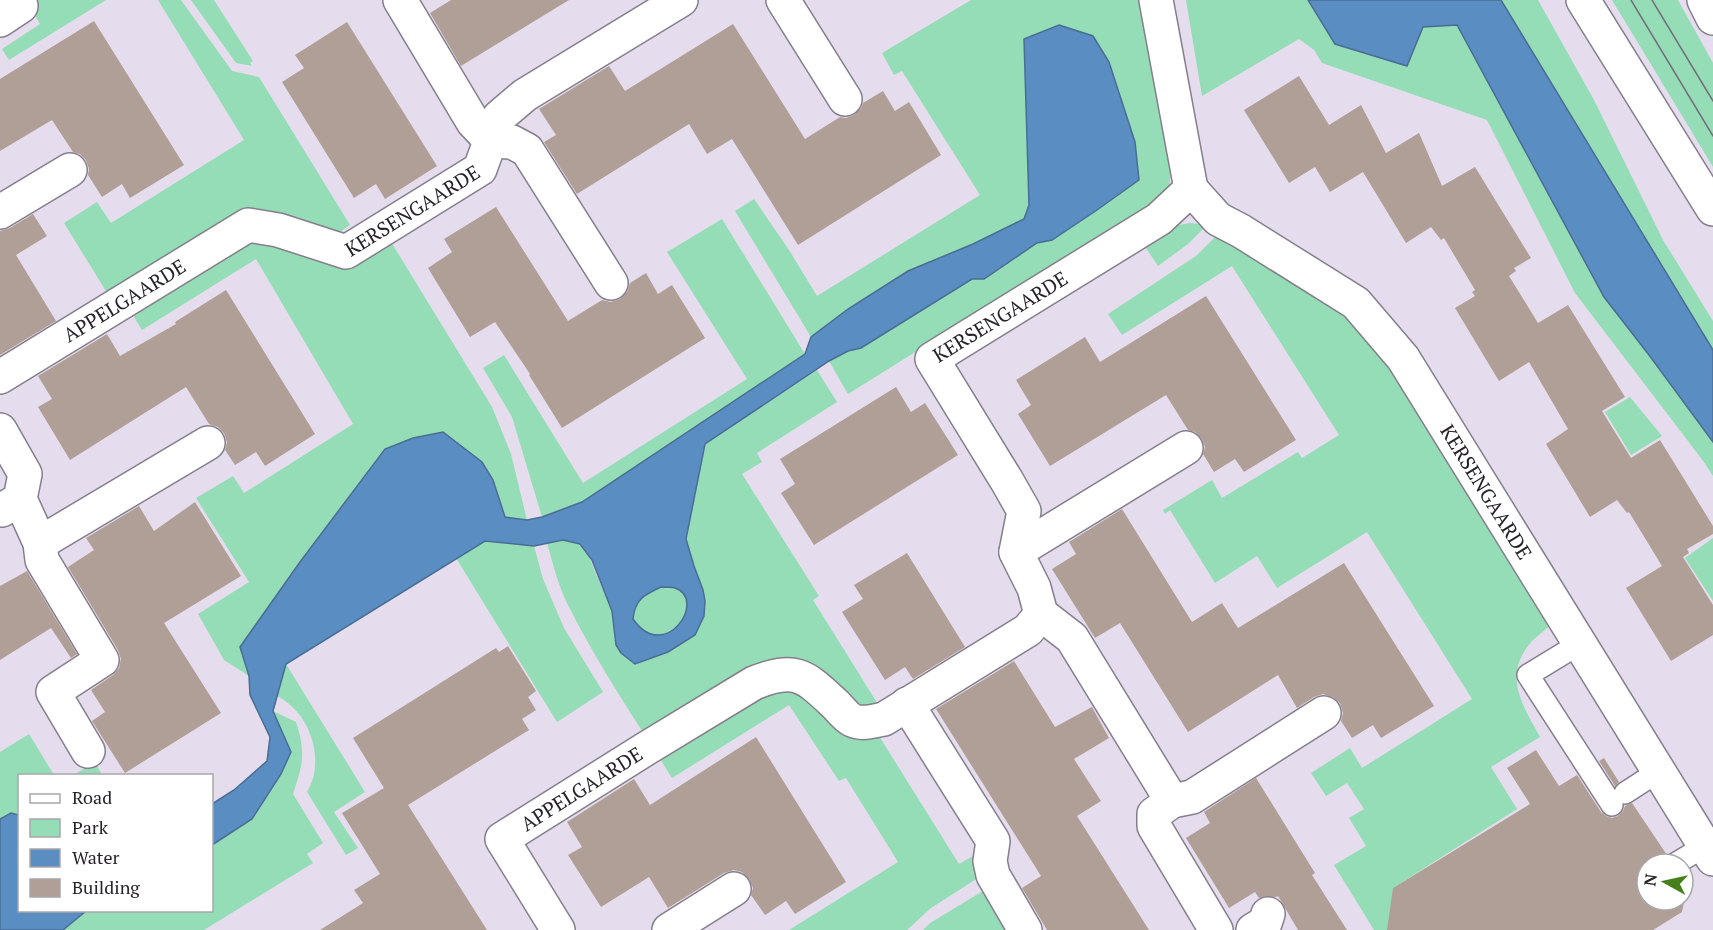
<svg xmlns="http://www.w3.org/2000/svg" width="1713" height="930" font-family="'PT Serif',serif">
<style>
.green{fill:#94ddb6}
.water{fill:#5a8dc2;stroke:#4a6d94;stroke-width:1.5;fill-rule:evenodd}
.building{fill:#b09f97}
.lines{fill:none;stroke-linecap:round;stroke-linejoin:round}
.lane-casing{stroke:#857e8c;stroke-width:24}
.street-casing{stroke:#857e8c;stroke-width:36}
.secondary-casing{stroke:#857e8c;stroke-width:36}
.lane{stroke:#fff;stroke-width:21}
.street{stroke:#fff;stroke-width:33}
.secondary{stroke:#fff;stroke-width:33}
.tram{stroke:#746f79;stroke-width:1.5}
.labels{text-anchor:middle;stroke-width:4.5;stroke-linejoin:round;paint-order:stroke}
.street-label{font-size:20px;fill:#262328;stroke:#fff}
</style>
<rect width="100%" height="100%" fill="#e5dded"/>
<path class="green" d="M26 0H106L9 60 2 49 40 24Z
M158 0H181L232 71 259 77 350 225 334 236 289 220 109 296 64 223 97 202 111 223 244 140Z
M191 0H214L253 61 250 63 252 66 236 63Z
M971 0H1138L1172 159 1169 189 1156 202 848 394 829 361 848 351 861 348 972 279H984L1037 243 1052 240 1097 210 1139 180 1135 142 1109 62 1093 36 1059 25 1029 205 1024 219 973 244 908 271 848 309 811 337 735 211 754 199 789 250 817 296 980 195 902 71 894 75 882 53Z
M1186 0H1308L1335 44 1407 66 1423 27 1457 25 1604 297 1649 355 1713 442V476L1704 462 1575 293 1487 120 1322 63 1314 50 1299 39 1202 96Z
M1501 0H1538L1594 100 1663 240 1713 321V350Z
M1612 0H1678L1713 63V167Z
M722 219 805 354 582 502 542 517 512 417 483 368 504 355 583 483 747 379 667 252Z
M1190 223 1207 225 1188 244 1158 266 1144 245 1174 226Z
M1219 233 1346 314 1381 351 1529 592 1551 625C1545 630 1538 635 1532 641 1502 675 1522 704 1540 737L1491 767 1517 809 1393 888 1402 930H1374L1334 865 1366 846 1349 818 1364 809 1347 783 1326 796 1311 773 1350 748 1362 768 1472 699 1367 532 1277 588 1257 556 1215 583 1170 510 1165 514 1163 510 1212 480 1222 498 1298 452 1302 458 1339 435 1232 266 1122 335 1108 314 1196 256Z
M388 237 492 407 511 454 527 520 504 517 493 480 385 449 300 562 240 647 249 676 224 660 198 614 249 582 196 498 233 476 244 493 353 424 256 259 142 330 131 312 252 238Z
M817 370 837 402 757 453 762 462 742 474 819 596 813 600 881 709 867 712 822 671 644 734C617 692 590 649 568 605 558 585 553 564 547 543 586 535 586 550 599 581 603 591 610 600 612 611 617 635 610 650 636 664L668 652 695 635 703 590 694 566 686 539 705 444Z
M1630 397 1662 436 1631 455 1605 412Z
M1713 538V601L1685 558Z
M485 541 534 546 543 579 564 628 603 692 557 722 456 558Z
M661 587C665 587 671 587 675 588 708 599 665 665 633 619 636 599 644 595 661 587Z
M286 664 365 792 334 812 358 848 346 855 307 792C310 786 313 780 314 774 320 744 304 709 277 696Z
M781 690 795 692 879 736 959 864 980 852 981 876 931 908 907 930H789L898 862 846 778 839 781 789 705 672 778 659 757 764 693Z
M273 711 296 722C306 753 303 764 293 794L323 843 307 854 313 863 204 930H63L86 911 212 910V845L252 819 281 774 291 752Z
M29 734 54 775 20 776 19 815 11 813 0 819V752Z
M95 762 102 775 72 776Z
M988 888 1014 930H923L930 923Z"/>
<path class="water" d="M1308 0H1501L1713 350V442L1649 355 1604 297 1457 25 1423 27 1407 66 1335 44Z
M1059 25 1093 36 1109 62 1135 142 1139 180 1097 210 1052 240 1037 243 984 279H972L861 348 848 351 829 361 705 444 686 539 694 566 703 590 705 601 704 616 695 635 668 652 635 664 621 653 616 645 612 611 592 560 580 544 563 540 534 546 485 541 286 664 273 711 291 752 281 774 252 819 212 845V804L234 790 267 761 270 737 250 695 249 676 240 647 300 562 385 449 413 438 443 432 482 462 493 480 505 517 527 520 542 517 582 502 805 354 811 337 848 309 908 271 973 244 1024 219 1029 205 1024 39ZM661 587C665 587 671 587 675 588 708 599 665 665 633 619 635 599 644 595 661 587Z
M11 813 19 815 20 910 86 911 63 930H0V819Z"/>
<path class="building" d="M451 0H569L461 66 430 13Z
M94 21 184 165 130 198 122 184 102 197 88 175 89 169 86 160 80 154 73 152 52 120 0 151V79Z
M347 22 437 166 385 199 376 184 354 198 282 82 304 68 295 55Z
M733 24 805 139 840 117 846 118 854 115 861 108 863 103 883 91 895 111 909 102 941 155 798 245 732 139 707 154 689 124 577 194 544 142 556 135 539 109 609 66 625 91Z
M1299 76 1329 125 1361 105 1386 153 1419 133 1442 186 1475 167 1531 258 1514 268 1516 271 1509 276 1538 323 1568 305 1625 397 1602 411 1631 458 1660 440 1713 526V534L1687 549 1689 553 1683 557 1713 605V635L1671 661 1626 588 1662 566 1629 512 1627 513 1617 500 1590 517 1546 444 1568 429 1529 362 1499 381 1455 308 1475 296 1472 292 1475 290 1444 238 1441 240 1431 227 1406 243 1363 172 1330 192 1315 167 1289 183 1244 110Z
M496 207 568 321 602 300 611 302 620 299 627 292 630 283 646 273 658 294 672 285 705 338 562 428 529 375 530 374 495 322 470 337 428 268 452 252 444 239Z
M33 214 47 236 16 255 56 321 0 355V231L10 228Z
M226 290 315 434 265 466 256 452 235 465 225 450 227 442 224 433 218 427 209 424 186 387 70 460 38 407 52 399 38 376 107 334 120 356 176 324 175 322Z
M1206 296 1296 440 1244 472 1235 459 1214 472 1203 454 1205 447 1202 439 1195 432 1188 430 1166 395 1050 466 1018 414 1031 405 1016 380 1085 337 1100 362Z
M896 387 911 412 925 403 958 455 814 545 781 493 795 484 780 459Z
M195 502 241 576 164 623 221 713 125 773 92 721 105 712 91 690 113 675 119 668 121 659 118 650 68 567 94 550 86 538 139 506 154 531Z
M1122 509 1192 622 1222 603 1238 628 1344 563 1434 706 1381 738 1373 725 1352 738 1341 721 1343 713 1340 703 1333 697 1323 694 1314 697 1297 708 1278 675 1188 732 1120 623 1095 638 1052 569 1076 554 1069 542Z
M907 553 965 647 913 679 905 667 885 680 842 612 863 599 854 585Z
M27 571 77 654 71 658 51 628 0 660V586Z
M508 646 536 691 528 697 536 710 522 719 529 730 408 805 487 930H320L363 903 354 890 380 874 342 813 384 788 353 738 496 648 499 652Z
M1014 661 1055 727 1092 707 1109 738 1074 759 1101 801 1077 816 1149 930H1047L1022 888 1041 876 936 709Z
M756 737 846 882 795 914 786 901 765 915 751 895 753 888 749 879 742 872 734 870 724 873 668 908 649 877 601 907 568 855 582 847 567 822 634 779 650 805Z
M1536 750 1559 786 1577 775 1601 812 1606 816 1612 818 1618 816 1623 811 1625 806 1632 803 1667 855 1664 858 1662 864H1647V900H1683V882L1687 887 1682 912 1653 930H1387L1393 888 1530 804 1507 768Z
M1604 758 1619 782 1615 786 1599 761Z
M1256 778 1315 873 1312 875 1347 930H1298L1278 896 1276 897 1265 896 1259 898 1255 892 1229 908 1186 838 1210 823 1204 812Z"/>
<g class="lines">
<g class="lane-casing">
<path id="lane" d="M1579 644 1528 675 1612 805
M1625 793 1659 771
M1675 864 1705 846"/>
</g>
<g class="street-casing">
<g id="street">
<path d="M400 0 473 122 491 141 512 142 527 150 611 283"/>
<path d="M783 0 845 99"/>
<path d="M0 20 21 6"/>
<path id="s1" d="M1191 189 1218 219 1241 231 1356 303 1403 358 1713 859"/>
<path d="M0 212 70 170"/>
<path id="s2" d="M0 377 248 225 278 230 346 252 480 169 499 117 525 95 681 0"/>
<path d="M0 430 25 474 20 499 2 510"/>
<path d="M20 499 40 543 42 560 102 660 53 692 88 751"/>
<path d="M40 543 208 443"/>
<path d="M1016 552 1186 448"/>
<path d="M1041 614 1072 638 1172 801 1154 814V826L1216 930"/>
<path d="M907 704 993 841 990 861 993 875 1025 930"/>
<path d="M1172 801 1192 797 1324 713"/>
<path id="s3" d="M558 930 502 839 647 748 754 683C796 666 805 676 835 704 840 709 846 717 852 720 862 725 874 721 884 719L1028 630 1041 614 1034 588 1016 552 1024 511 1007 481 932 359 1159 219 1191 189 1156 0"/>
<path d="M669 930 734 889"/>
<path d="M1253 930 1265 923 1268 914"/>
</g>
</g>
<g class="secondary-casing">
<path id="secondary" d="M1583 0 1713 209
M1704 0 1713 18"/>
</g>
<use href="#lane" class="lane"/>
<use href="#street" class="street"/>
<use href="#secondary" class="secondary"/>
<path class="tram" d="M1631 0 1713 136
M1652 0 1713 101"/>
</g>
<g class="labels">
<g class="street-label">
<text dy="7" stroke="none"><textPath href="#s2" startOffset="471">KERSENGAARDE</textPath></text>
<text dy="7" stroke="none"><textPath href="#s2" startOffset="146">APPELGAARDE</textPath></text>
<text dy="7" stroke="none"><textPath href="#s3" startOffset="1108">KERSENGAARDE</textPath></text>
<text dy="7" stroke="none"><textPath href="#s1" startOffset="432">KERSENGAARDE</textPath></text>
<text dy="7" stroke="none"><textPath href="#s3" startOffset="201">APPELGAARDE</textPath></text>
</g>
</g>
<rect x="18" y="774" width="195" height="138" fill="#ffffff" stroke="#a8a7a9" stroke-width="1.5"/>
<rect x="30" y="794" width="30" height="9" fill="#ffffff" stroke="#a8a7a9" stroke-width="1.5"/>
<text x="72" y="804" font-size="18" fill="#262328">Road</text>
<rect x="30" y="819" width="30" height="18" fill="#94ddb6" stroke="#a8a7a9" stroke-width="1.5"/>
<text x="72" y="834" font-size="18" fill="#262328">Park</text>
<rect x="30" y="849" width="30" height="18" fill="#5a8dc2" stroke="#a8a7a9" stroke-width="1.5"/>
<text x="72" y="864" font-size="18" fill="#262328">Water</text>
<rect x="30" y="879" width="30" height="18" fill="#b09f97" stroke="#a8a7a9" stroke-width="1.5"/>
<text x="72" y="894" font-size="18" fill="#262328">Building</text>
<g transform="translate(1665 882) rotate(278)"><circle r="28" fill="#ffffff" stroke="#a8a7a9" stroke-width="1.5"/>
<path d="M0-4.5L10 22L0 15L-10 22Z" fill="#45801b"/>
<text y="-9" font-size="16" font-weight="bold" text-anchor="middle" fill="#262328">N</text>
</g>
</svg>
